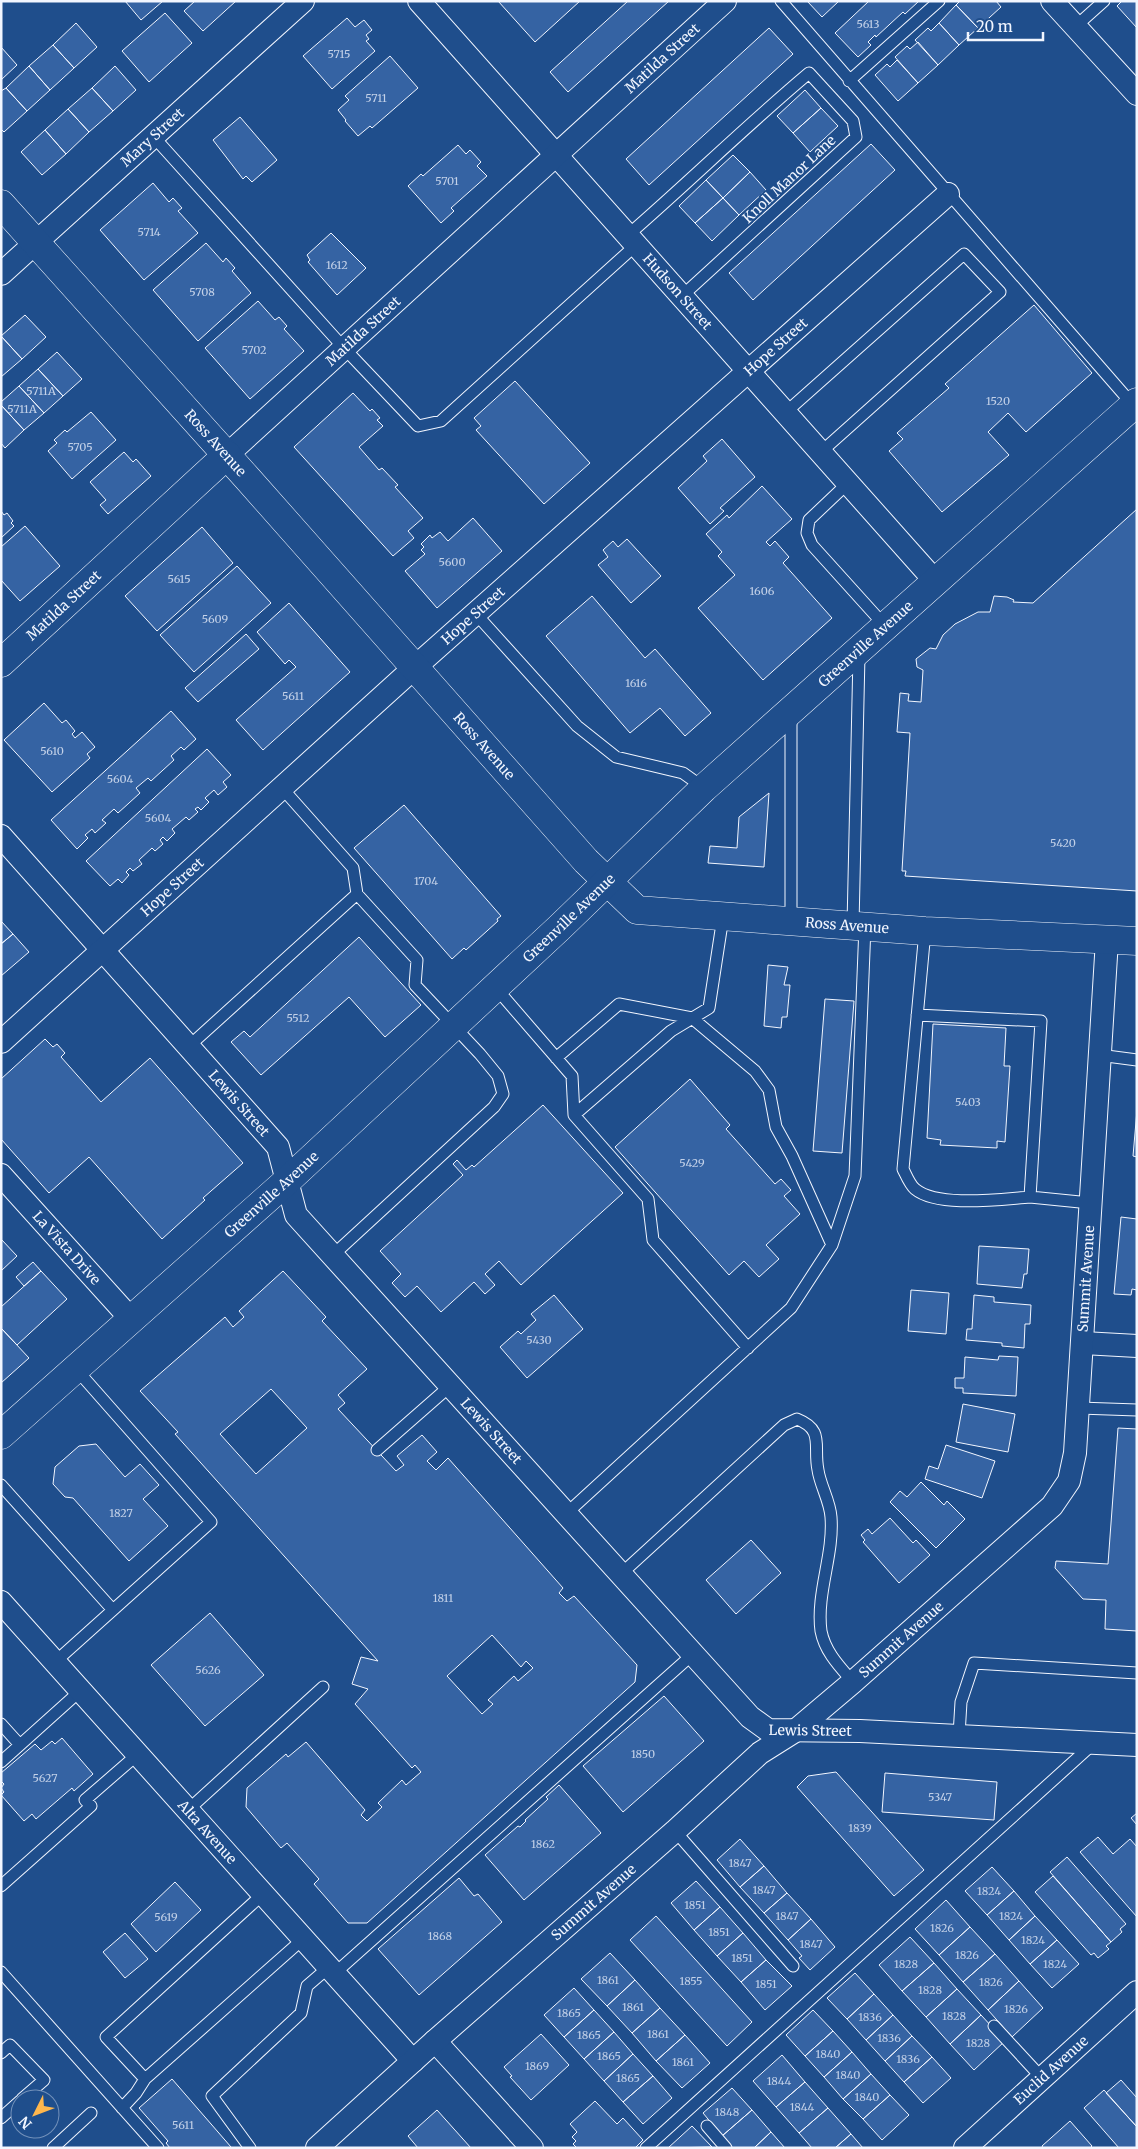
<svg xmlns="http://www.w3.org/2000/svg" width="1138" height="2149" font-family="Merriweather,serif">
<style>
.building{fill:#3563a3;stroke:#f2f6ff;fill-rule:evenodd}
.lines{fill:none;stroke-linecap:round;stroke-linejoin:round}
.lane-casing{stroke:#f2f6ff;stroke-width:13}
.street-casing{stroke:#f2f6ff;stroke-width:24}
.secondary-casing{stroke:#f2f6ff;stroke-width:29}
.lane{stroke:#1f4e8c;stroke-width:11}
.street{stroke:#1f4e8c;stroke-width:22}
.secondary{stroke:#1f4e8c;stroke-width:28}
.labels{text-anchor:middle;stroke-width:4;stroke-linejoin:round;paint-order:stroke}
.number-label{font-size:11px;fill:#c3d1e8}
.street-label{font-size:14px;fill:#f2f6ff;stroke:#1f4e8c}
</style>
<rect width="100%" height="100%" fill="#1f4e8c"/>
<path class="building" d="M125 1H163L141 20Z
M195 1H236L203 31 184 11Z
M498 1H580L535 42Z
M628 1H669L568 92 550 72Z
M807 1H839L822 17Z
M869 1H919L905 14 903 12 876 37 875 35 868 42 871 45 858 57 835 33Z
M960 1H996L1001 7 978 28 956 5Z
M1122 1H1137V28L1117 6Z
M956 5 978 28 959 45 939 23Z
M165 13 192 43 149 82 122 51Z
M347 18 355 27 364 20 372 30 366 35 369 39 366 41 375 51 332 89 303 56Z
M76 23 97 47 74 68 53 45Z
M939 23 959 45 938 65 915 40 928 28 931 31Z
M769 28 793 54 649 185 626 159Z
M918 42 938 65 918 83 895 57 907 46 910 49Z
M53 45 74 68 50 90 29 66Z
M1 47 17 65 1 80Z
M390 56 418 88 372 128 370 126 358 136 345 121 346 120 338 110 349 100 345 96Z
M897 60 918 83 898 101 875 75 887 64 890 67Z
M29 66 50 90 27 111 6 88Z
M115 66 136 90 113 111 92 88Z
M6 88 27 111 4 132 1 129V91Z
M92 88 113 111 89 132 68 109Z
M805 90 821 108 793 133 777 116Z
M821 108 838 126 810 152 793 133Z
M68 109 89 132 66 154 45 130Z
M240 117 277 160 252 182 246 176 243 179 213 140Z
M45 130 66 154 42 175 21 152Z
M871 144 895 170 753 300 729 273Z
M458 145 466 154 470 150 481 162 477 166 487 176 451 208 454 211 441 223 408 186 421 174 423 176Z
M733 155 750 172 723 198 706 180Z
M750 172 766 190 739 215 723 198Z
M706 180 723 198 695 223 679 206Z
M153 183 169 202 173 198 182 208 178 211 198 233 144 280 100 230Z
M723 198 739 215 712 241 695 223Z
M331 233 366 268 337 295 308 262 310 260 307 255Z
M206 243 223 262 226 258 235 268 232 271 251 293 198 341 153 290Z
M258 301 275 320 279 317 287 326 284 329 304 351 250 399 205 348Z
M1034 305 1092 373 1026 432 1008 413 988 432 1009 455 942 512 889 451 903 439 897 433 949 388 945 384Z
M25 315 46 337 22 359 1 336Z
M1 336 22 359 1 377Z
M57 352 82 379 63 396 38 369Z
M38 369 63 396 44 413 19 386Z
M515 381 590 463 544 504 476 430 481 426 474 418Z
M19 386 44 413 24 430 1 405V402Z
M353 393 370 411 372 409 380 418 377 420 383 426 359 447 379 470 382 468 398 485 395 487 423 518 408 531 414 538 393 556 294 447Z
M1 405 24 430 5 448 1 443Z
M91 412 116 440 72 479 48 451 57 443 54 440 65 430 67 432Z
M722 439 755 477 720 508 724 511 710 524 678 488 707 461 703 456Z
M124 452 133 462 136 459 151 476 108 514 100 505 106 500 90 482Z
M762 486 792 519 766 542 770 546 775 541 789 557 783 563 832 618 763 680 698 608 735 575 718 556 722 552 706 534 727 515 729 518Z
M1137 509V891L905 876 906 871H902L910 733 897 732 900 693 909 694 908 701 921 702 923 670 917 667 916 659 930 648 936 649 943 635 955 624 978 612H990L994 596 1007 597 1014 600 1013 602 1033 603Z
M1 511 4 515 7 513 13 521 11 523 14 526 1 538Z
M473 518 502 551 437 608 405 571 425 554 421 550 424 547 421 544 430 535 432 538 440 532 448 541Z
M25 526 60 566 20 601 1 580V547Z
M202 527 233 563 157 631 125 596Z
M627 539 661 576 631 603 598 565 608 557 603 550 613 541 618 547Z
M237 566 271 603 194 672 160 635Z
M592 596 645 658 655 649 711 713 685 736 660 708 630 733 546 636Z
M289 603 350 672 263 750 236 720 296 667 289 660 285 664 257 632Z
M246 634 259 649 198 702 185 688Z
M44 703 62 723 66 720 75 731 72 734 75 738 82 732 95 747 87 754 90 758 52 792 4 740Z
M171 711 196 739 184 750 181 747 171 756 174 760 151 781 148 778 136 788 140 793 118 813 114 809 102 820 106 823 95 833 92 829 85 835 88 838 77 849 51 820Z
M207 749 231 775 223 782 227 787 218 795 214 790 205 798 209 802 201 810 198 807 195 809 198 812 189 820 186 817 172 829 175 833 167 841 163 837 160 840 163 844 155 851 152 848 139 860 142 864 133 871 130 868 126 872 129 875 122 883 118 879 110 886 86 861Z
M769 793 764 867 708 863 710 846 737 848 739 817Z
M404 805 501 916 497 919 498 921 466 950 464 948 452 959 354 848Z
M1 921 13 934 1 944Z
M13 934 29 952 1 976V944Z
M359 937 421 1005 385 1037 349 997 261 1075 231 1042 244 1031 250 1037Z
M768 965 788 967 784 985H790L787 1017H782L781 1028 764 1026Z
M825 999 854 1001 842 1153 813 1151Z
M933 1024 1006 1028 1004 1066H1010L1005 1142 997 1141V1148L940 1145 941 1140 927 1138Z
M45 1039 53 1047 57 1044 65 1053 61 1057 101 1102 150 1058 243 1163 203 1198 205 1200 162 1239 89 1157 49 1193 1 1139V1079Z
M690 1079 730 1125 726 1129 775 1184 781 1179 791 1190 784 1196 800 1214 766 1245 779 1259 759 1277 744 1261 729 1275 615 1147Z
M543 1105 623 1193 521 1285 499 1261 485 1274 495 1285 485 1294 474 1282 441 1312 417 1286 405 1297 392 1283 401 1274 380 1251 463 1175 453 1164 457 1160 466 1170 472 1165 474 1167Z
M1137 1110V1157L1133 1156Z
M1121 1217 1137 1219V1290L1132 1289 1131 1295 1114 1294Z
M1 1239 17 1256 1 1271Z
M979 1246 1029 1249 1027 1274H1024L1022 1288 977 1284Z
M33 1262 41 1271 24 1286 16 1277Z
M41 1271 67 1299 17 1345 1 1328V1307Z
M283 1271 326 1317 322 1321 367 1369 338 1395 345 1403 338 1409 396 1471 404 1465 397 1456 422 1435 437 1452 427 1461 436 1470 448 1458 563 1588 559 1593 567 1601 574 1596 637 1665 635 1682 367 1923H348L314 1884 319 1879 287 1843 281 1848 246 1807 247 1788 286 1754 288 1757 306 1742 365 1810 361 1815 367 1821 382 1807 378 1803 402 1780 406 1785 421 1772 415 1765 412 1768 355 1704 368 1689 352 1684 361 1657 378 1661 175 1434 178 1432 140 1391 225 1317 233 1327 244 1317 239 1311ZM271 1389 307 1428 256 1474 220 1434ZM492 1635 521 1667 526 1661 533 1668 518 1681 514 1676 488 1700 493 1704 482 1714 447 1676Z
M911 1290 949 1293 946 1334 908 1331Z
M554 1295 583 1329 527 1378 500 1347 518 1331 521 1334 536 1320 531 1314Z
M974 1295 994 1297V1302L1031 1305 1030 1324H1025L1024 1348 1002 1346V1343L966 1340 967 1329H972Z
M1 1328 29 1358 1 1383Z
M999 1356 1018 1357 1016 1396 963 1393V1388H955V1378H964L965 1357 998 1360Z
M963 1404 1015 1414 1008 1452 956 1442Z
M1118 1428 1137 1429V1631L1105 1629 1106 1600 1083 1599 1055 1568 1056 1561 1108 1564Z
M96 1444 125 1477 140 1464 159 1485 143 1499 168 1526 129 1561 73 1498 65 1497 53 1484 55 1467 79 1446Z
M946 1445 995 1461 982 1498 925 1479 929 1466 938 1469Z
M921 1482 944 1505 947 1501 965 1519 936 1548 890 1502 900 1491 907 1497Z
M890 1518 913 1543 916 1540 930 1555 899 1583 863 1542 865 1540 861 1535 868 1529 872 1534Z
M751 1540 781 1573 736 1614 706 1580Z
M210 1613 264 1675 205 1726 151 1665Z
M664 1696 704 1741 623 1812 583 1766Z
M62 1738 93 1774 74 1791 72 1788 36 1819 32 1814 24 1821 1 1795 4 1792 1 1788 4 1784 1 1781V1773L35 1744 41 1750 52 1741 55 1744Z
M836 1772 924 1870 894 1896 797 1787 808 1776Z
M885 1773 997 1782 994 1820 882 1812Z
M559 1785 601 1833 524 1900 485 1855 518 1826 520 1827 526 1821 525 1820 548 1799 546 1797Z
M1137 1813V1825L1131 1818Z
M1098 1837 1113 1854 1130 1839 1137 1847V1917L1080 1852Z
M740 1839 764 1866 740 1887 717 1860Z
M1067 1857 1126 1924 1120 1929 1122 1932 1111 1942 1050 1872Z
M764 1866 787 1893 764 1913 740 1887Z
M992 1867 1014 1891 987 1915 965 1891Z
M1053 1876 1111 1942 1106 1946 1109 1949 1098 1958 1094 1953 1091 1955 1035 1892Z
M459 1878 474 1896 478 1894 502 1922 419 1995 378 1949Z
M696 1881 720 1907 694 1930 671 1903Z
M175 1882 201 1910 156 1952 131 1924Z
M1014 1891 1035 1916 1009 1940 987 1915Z
M787 1893 811 1919 788 1940 764 1913Z
M946 1900 970 1927 939 1955 915 1929Z
M720 1907 743 1933 717 1956 694 1930Z
M656 1916 752 2022 727 2046 630 1940Z
M1035 1916 1057 1940 1030 1964 1009 1940Z
M811 1919 835 1947 810 1970 799 1958 802 1956 788 1940Z
M970 1927 995 1954 963 1982 939 1955Z
M125 1933 148 1959 125 1978 103 1952Z
M743 1933 766 1960 741 1982 717 1956Z
M910 1937 934 1963 902 1991 879 1965Z
M1057 1940 1079 1964 1052 1988 1030 1964Z
M610 1953 635 1980 607 2006 581 1979Z
M995 1954 1019 1981 988 2010 963 1982Z
M766 1960 792 1986 765 2010 741 1982Z
M934 1963 957 1989 926 2017 902 1991Z
M855 1973 874 1994 847 2019 827 1998Z
M635 1980 660 2008 632 2033 607 2006Z
M1019 1981 1043 2008 1012 2037 988 2010Z
M574 1988 594 2010 564 2037 544 2015Z
M957 1989 981 2015 950 2044 926 2017Z
M874 1994 893 2015 866 2040 847 2019Z
M660 2008 685 2035 656 2061 632 2033Z
M594 2010 614 2032 584 2059 564 2037Z
M813 2010 833 2031 805 2056 786 2035Z
M893 2015 912 2036 885 2061 866 2040Z
M981 2015 1005 2041 974 2070 950 2044Z
M833 2031 852 2052 824 2077 805 2056Z
M614 2032 633 2054 604 2081 584 2059Z
M541 2034 569 2065 531 2100 510 2077 512 2076 504 2067Z
M685 2035 710 2063 682 2088 656 2061Z
M912 2036 932 2057 904 2082 885 2061Z
M852 2052 871 2074 843 2099 824 2077Z
M633 2054 653 2076 623 2102 604 2081Z
M782 2055 805 2082 776 2107 753 2081Z
M932 2057 951 2078 923 2103 904 2082Z
M871 2074 890 2095 863 2119 843 2099Z
M653 2076 672 2098 643 2124 623 2102Z
M172 2079 231 2147V2148H170L166 2143 168 2141 139 2108Z
M1121 2080 1137 2098V2127L1106 2093Z
M805 2082 828 2108 799 2133 776 2107Z
M732 2088 752 2110 722 2136 703 2113Z
M1104 2090 1137 2127V2148H1119L1084 2108Z
M890 2095 909 2115 882 2140 863 2119Z
M595 2101 617 2124 623 2118 643 2140 635 2148H577L573 2144 576 2141 572 2137 577 2132 570 2124Z
M828 2108 851 2134 835 2148H812L799 2133Z
M437 2110 471 2148H418L408 2136Z
M752 2110 771 2132 754 2148H733L722 2136Z
M1070 2121 1092 2146 1090 2148H1043L1042 2146Z
M692 2126 712 2147 668 2148Z
M771 2132 785 2148H754Z
M851 2134 863 2148H835Z"/>
<g class="lines">
<g class="lane-casing">
<path id="lane" d="M781 1 1133 405
M1075 27 1104 1
M849 81 939 1
M153 136 344 348 418 426 441 421 636 245
M628 235C689 182 747 125 809 73L853 121 856 137 682 296
M785 413 964 254 1000 292 821 452
M848 483 809 520 807 533 812 545 886 627
M476 614 577 726 616 757 683 773 704 788
M791 715V921
M282 788 353 868 357 894 417 960 415 985 480 1054 498 1076 503 1094 494 1107 332 1256
M853 925 859 655
M495 987 572 1076 574 1115 648 1199 653 1240 748 1348
M917 1015 1041 1021 1030 1197C1001 1199 938 1208 915 1189 910 1185 906 1175 903 1169L925 931
M188 1047 357 894
M1099 1055 1137 1060
M556 1058 619 1004 692 1018 755 1071 769 1090 776 1127 792 1156 832 1245
M574 1115 671 1031 709 1008 723 917
M1030 1197 1090 1203
M1079 1408 1137 1410
M377 1450 450 1386
M1 1485 112 1609
M567 1513 791 1308 832 1245 855 1176 865 926
M621 1574 784 1425 797 1419C825 1430 813 1446 818 1470 820 1485 830 1501 831 1517 834 1555 816 1593 821 1631 825 1652 840 1667 853 1682
M55 1662 211 1522 76 1369
M1 1724 20 1745
M959 1735 961 1702 974 1663 1137 1673
M1 1762 80 1691
M188 1810 323 1687
M675 1831 793 1966
M1 1886 91 1806 85 1800 138 1754
M1 1972 158 2148
M334 1974 693 1654
M994 2026 1042 2078
M1 2053 10 2045 44 2080 22 2099
M145 2079 106 2037 263 1894
M122 2108 136 2093 145 2079 303 1939
M1 2118 20 2101
M707 2126 726 2148
M53 2148 91 2113
M250 2148 212 2096 301 2013 307 1986 329 1967
M646 2148 1093 1744"/>
</g>
<g class="street-casing">
<g id="street">
<path id="s1" d="M419 1 936 582"/>
<path d="M1052 1 1137 94"/>
<path id="s2" d="M1 274 303 1"/>
<path id="s3" d="M227 455 725 1"/>
<path id="s4" d="M1 836 278 1147 296 1215 750 1717 768 1730 860 1731 1137 1745"/>
<path id="s5" d="M1 1042 414 668 948 194"/>
<path id="s6" d="M1 1175 131 1319"/>
<path d="M1083 1343 1137 1346"/>
<path id="s7" d="M1 1602 413 2061"/>
<path d="M435 2041 532 2148"/>
<path id="s8" d="M317 2148 435 2041 675 1831 760 1753 795 1731 853 1682 1052 1506 1069 1481 1075 1453 1107 940"/>
<path id="s9" d="M965 2148 1137 1992"/>
</g>
</g>
<g class="secondary-casing">
<g id="secondary">
<path id="s10" d="M1 204 248 479 586 861 637 910 925 931 1137 941"/>
<path id="s11" d="M1 663 227 455"/>
<path id="s12" d="M1 1435 287 1181 559 928 704 788 1137 402"/>
</g>
</g>
<use href="#lane" class="lane"/>
<use href="#street" class="street"/>
<use href="#secondary" class="secondary"/>
</g>
<g class="labels">
<g class="number-label">
<text x="868" y="28">5613</text>
<text x="339" y="58">5715</text>
<text x="376" y="102">5711</text>
<text x="447" y="185">5701</text>
<text x="149" y="236">5714</text>
<text x="337" y="269">1612</text>
<text x="202" y="296">5708</text>
<text x="254" y="354">5702</text>
<text x="41" y="395">5711A</text>
<text x="998" y="405">1520</text>
<text x="22" y="413">5711A</text>
<text x="80" y="451">5705</text>
<text x="452" y="566">5600</text>
<text x="179" y="583">5615</text>
<text x="762" y="595">1606</text>
<text x="215" y="623">5609</text>
<text x="636" y="687">1616</text>
<text x="293" y="700">5611</text>
<text x="52" y="755">5610</text>
<text x="120" y="783">5604</text>
<text x="158" y="822">5604</text>
<text x="1063" y="847">5420</text>
<text x="426" y="885">1704</text>
<text x="298" y="1022">5512</text>
<text x="968" y="1106">5403</text>
<text x="692" y="1167">5429</text>
<text x="539" y="1344">5430</text>
<text x="121" y="1517">1827</text>
<text x="443" y="1602">1811</text>
<text x="208" y="1674">5626</text>
<text x="643" y="1758">1850</text>
<text x="45" y="1782">5627</text>
<text x="940" y="1801">5347</text>
<text x="860" y="1832">1839</text>
<text x="543" y="1848">1862</text>
<text x="740" y="1867">1847</text>
<text x="764" y="1894">1847</text>
<text x="989" y="1895">1824</text>
<text x="695" y="1909">1851</text>
<text x="787" y="1920">1847</text>
<text x="1011" y="1920">1824</text>
<text x="166" y="1921">5619</text>
<text x="942" y="1932">1826</text>
<text x="719" y="1936">1851</text>
<text x="440" y="1940">1868</text>
<text x="1033" y="1944">1824</text>
<text x="811" y="1948">1847</text>
<text x="967" y="1959">1826</text>
<text x="742" y="1962">1851</text>
<text x="906" y="1968">1828</text>
<text x="1055" y="1968">1824</text>
<text x="608" y="1984">1861</text>
<text x="691" y="1985">1855</text>
<text x="991" y="1986">1826</text>
<text x="766" y="1988">1851</text>
<text x="930" y="1994">1828</text>
<text x="633" y="2011">1861</text>
<text x="1016" y="2013">1826</text>
<text x="569" y="2017">1865</text>
<text x="954" y="2020">1828</text>
<text x="870" y="2021">1836</text>
<text x="658" y="2038">1861</text>
<text x="589" y="2039">1865</text>
<text x="889" y="2042">1836</text>
<text x="978" y="2047">1828</text>
<text x="828" y="2058">1840</text>
<text x="609" y="2060">1865</text>
<text x="908" y="2063">1836</text>
<text x="683" y="2066">1861</text>
<text x="537" y="2070">1869</text>
<text x="848" y="2079">1840</text>
<text x="628" y="2082">1865</text>
<text x="779" y="2085">1844</text>
<text x="867" y="2101">1840</text>
<text x="802" y="2111">1844</text>
<text x="727" y="2116">1848</text>
<text x="183" y="2129">5611</text>
</g>
<g class="street-label">
<text dy="5" stroke="none"><textPath href="#s3" startOffset="589">Matilda Street</textPath></text>
<text dy="5" stroke="none"><textPath href="#s2" startOffset="204">Mary Street</textPath></text>
<text transform="translate(789 179) rotate(-43)" y="5">Knoll Manor Lane</text>
<text dy="5" stroke="none"><textPath href="#s1" startOffset="389">Hudson Street</textPath></text>
<text dy="5" stroke="none"><textPath href="#s3" startOffset="184">Matilda Street</textPath></text>
<text dy="5" stroke="none"><textPath href="#s5" startOffset="1041">Hope Street</textPath></text>
<text dy="5" stroke="none"><textPath href="#s10" startOffset="321">Ross Avenue</textPath></text>
<text dy="5" stroke="none"><textPath href="#s11" startOffset="85">Matilda Street</textPath></text>
<text dy="5" stroke="none"><textPath href="#s5" startOffset="636">Hope Street</textPath></text>
<text dy="5" stroke="none"><textPath href="#s12" startOffset="1172">Greenville Avenue</textPath></text>
<text dy="5" stroke="none"><textPath href="#s10" startOffset="726">Ross Avenue</textPath></text>
<text dy="5" stroke="none"><textPath href="#s5" startOffset="231">Hope Street</textPath></text>
<text dy="5" stroke="none"><textPath href="#s12" startOffset="768">Greenville Avenue</textPath></text>
<text dy="5" stroke="none"><textPath href="#s10" startOffset="1161">Ross Avenue</textPath></text>
<text dy="5" stroke="none"><textPath href="#s4" startOffset="358">Lewis Street</textPath></text>
<text dy="5" stroke="none"><textPath href="#s12" startOffset="362">Greenville Avenue</textPath></text>
<text dy="5" stroke="none"><textPath href="#s6" startOffset="98">La Vista Drive</textPath></text>
<text dy="5" stroke="none"><textPath href="#s8" startOffset="1210">Summit Avenue</textPath></text>
<text dy="5" stroke="none"><textPath href="#s4" startOffset="778">Lewis Street</textPath></text>
<text dy="5" stroke="none"><textPath href="#s8" startOffset="775">Summit Avenue</textPath></text>
<text dy="5" stroke="none"><textPath href="#s4" startOffset="1228">Lewis Street</textPath></text>
<text dy="5" stroke="none"><textPath href="#s7" startOffset="309">Alta Avenue</textPath></text>
<text dy="5" stroke="none"><textPath href="#s8" startOffset="370">Summit Avenue</textPath></text>
<text dy="5" stroke="none"><textPath href="#s9" startOffset="116">Euclid Avenue</textPath></text>
</g>
</g>
<rect width="1138" height="2149" fill="none" stroke="#f2f6ff" stroke-width="5"/>
<g transform="translate(35 2114) rotate(228)"><circle r="24" fill="#1f4e8c" stroke="#7391ba"/>
<path d="M0-4L9 19L0 12L-9 19Z" fill="#ffb74d"/>
<text y="-8" font-size="14" font-weight="bold" text-anchor="middle" fill="#f2f6ff">N</text>
</g>
<path d="M968 32v8h75v-8" fill="none" stroke="#f2f6ff" stroke-width="2.5"/>
<text x="976" y="32" font-size="15" fill="#f2f6ff" stroke="#1f4e8c" stroke-width="4" paint-order="stroke">20 m</text>
</svg>
